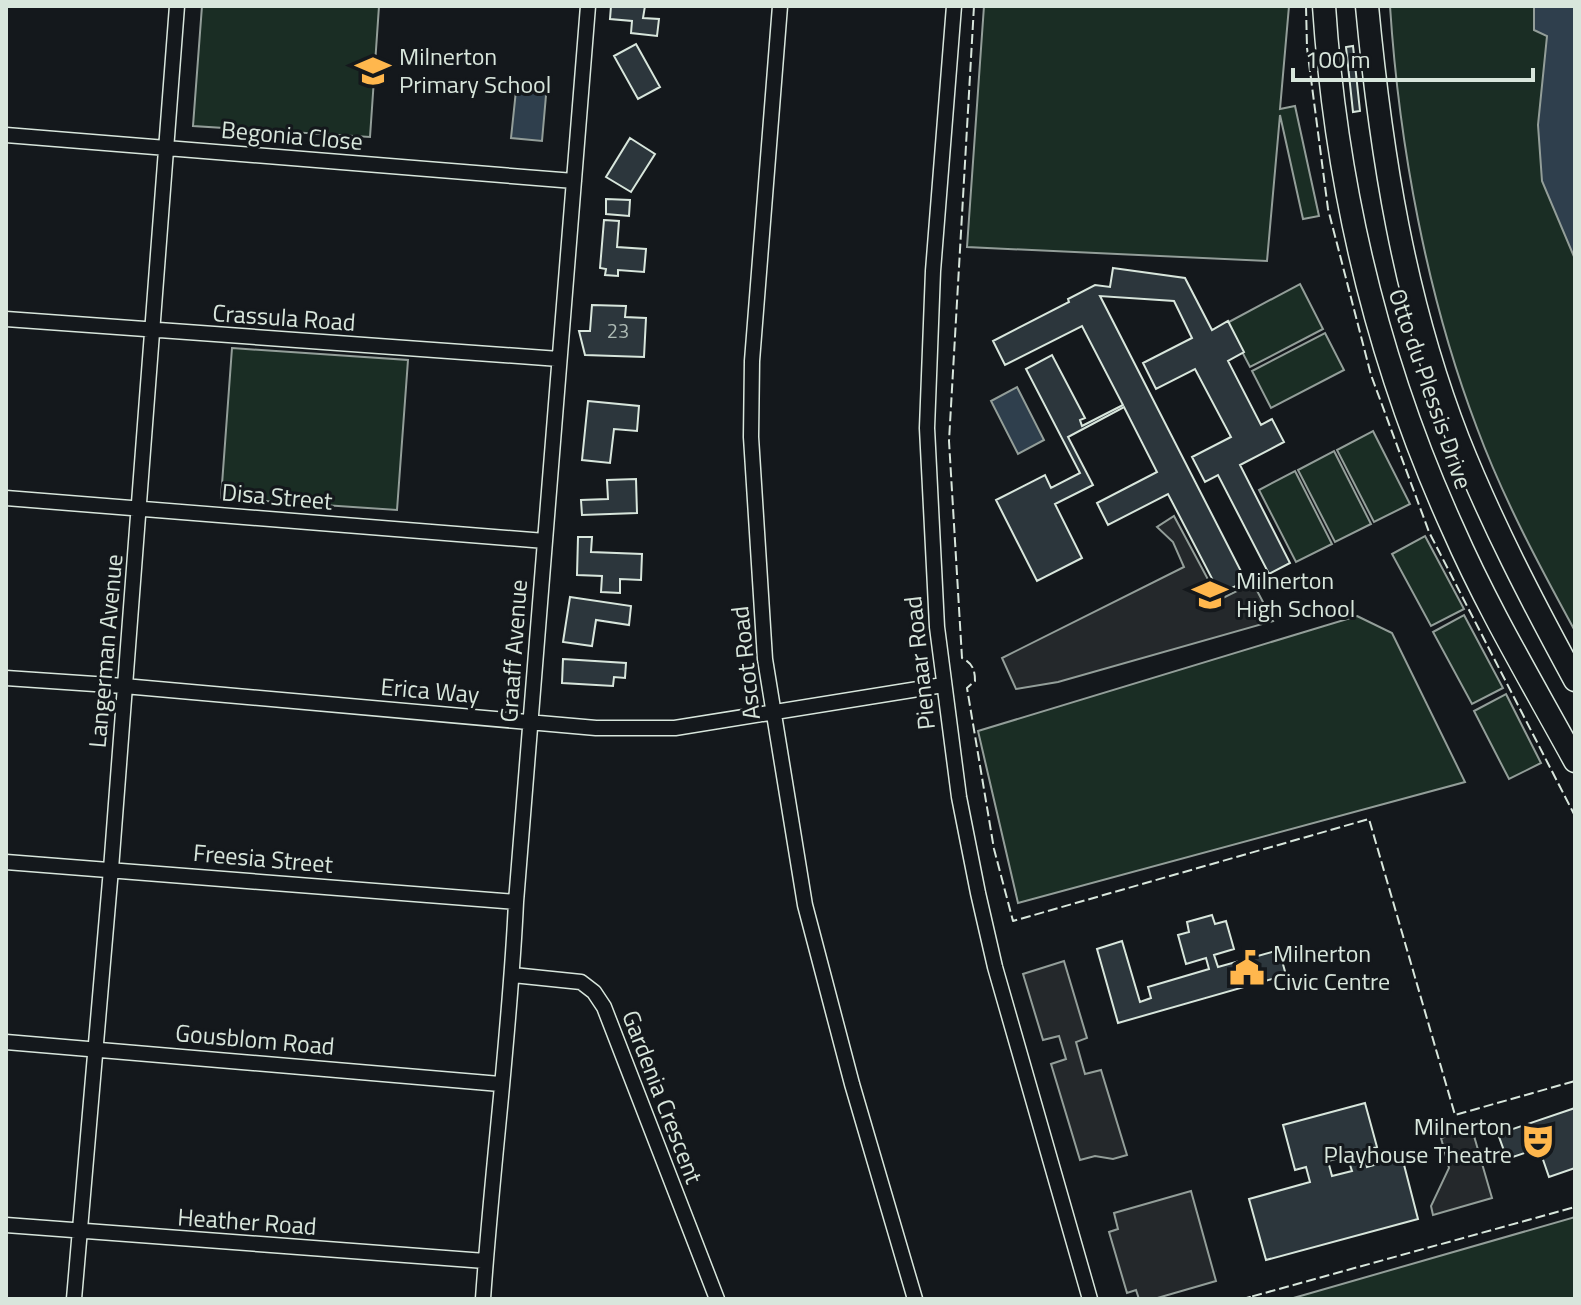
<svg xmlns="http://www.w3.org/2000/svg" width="1581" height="1305" font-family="'Titillium Web',sans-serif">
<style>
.green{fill:#1a2d24;stroke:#939e99;stroke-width:2}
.parking{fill:#24282b;stroke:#939e99;stroke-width:2}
.water{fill:#2f3f4d;stroke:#939e99;stroke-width:2}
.building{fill:#2c363c;stroke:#d8e6dc;stroke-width:2;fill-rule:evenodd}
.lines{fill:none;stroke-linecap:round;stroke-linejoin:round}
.minor-casing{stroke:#d8e6dc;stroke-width:17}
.primary-casing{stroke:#d8e6dc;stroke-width:25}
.minor{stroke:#14181c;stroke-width:14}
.primary{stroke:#14181c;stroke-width:22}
.fence{stroke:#d8e6dc;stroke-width:2;stroke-dasharray:10 4;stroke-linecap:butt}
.labels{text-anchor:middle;stroke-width:6;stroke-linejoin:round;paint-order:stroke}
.number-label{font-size:20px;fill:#adbab4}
.poi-label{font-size:24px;fill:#d8e6dc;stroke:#14181c;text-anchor:start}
.street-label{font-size:24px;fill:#d8e6dc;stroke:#14181c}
</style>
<rect width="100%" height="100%" fill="#14181c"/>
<path class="green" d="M202 6H379L370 137 193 126Z
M984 6H1289L1280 109 1295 106 1319 216 1303 219 1280 115 1267 261 967 247Z
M1390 6H1575V631C1539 565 1503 498 1477 428 1427 297 1399 145 1390 6Z
M1300 284 1323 329 1250 367 1227 323Z
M1325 333 1344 370 1271 408 1252 371Z
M232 348 408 360 397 510 221 498Z
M1373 431 1410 504 1374 522 1337 450Z
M1334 451 1371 524 1335 542 1298 470Z
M1295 471 1332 544 1296 562 1259 490Z
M1425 536 1464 609 1431 626 1392 554Z
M1464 615 1503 688 1472 704 1433 632Z
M1357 616 1392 633 1465 782 1018 903 978 731Z
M1506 694 1541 763 1509 779 1474 711Z
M1575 1217V1299H1290Z"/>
<path class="parking" d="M1174 516 1219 600 1253 583 1273 621 1058 682 1016 689 1002 658 1184 567 1173 542 1157 527Z
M1064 961 1087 1038 1076 1042 1085 1074 1101 1070 1127 1155 1113 1159 1095 1156 1080 1160 1051 1064 1066 1059 1059 1036 1043 1040 1023 974Z
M1472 1129 1492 1198 1433 1215 1431 1206 1449 1168 1441 1138Z
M1191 1191 1216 1281 1154 1299H1139L1136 1290 1127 1293 1109 1232 1118 1229 1114 1213Z"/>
<path class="water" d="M1534 6H1575V259L1542 181 1538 125 1547 36 1534 30Z
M517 81 547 84 542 141 511 138Z
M1017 387 1044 440 1018 454 991 401Z"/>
<path class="building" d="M611 6H645L643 18 659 19 657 36 631 33 632 21 610 19Z
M636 44 660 87 638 99 614 56Z
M1353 46 1360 111 1353 112 1346 47Z
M630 138 655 154 631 192 606 177Z
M606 199 630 200 629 216 606 214Z
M604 220 619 221 617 247 646 249 644 272 618 270V276L605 275 606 269 600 268Z
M1113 268 1185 278 1212 330 1228 321 1244 352 1228 361 1261 425 1272 419 1284 442 1240 465 1290 563 1269 574 1218 475 1205 482 1192 457 1231 437 1195 369 1156 389 1143 363 1192 338 1174 301 1100 296 1246 581 1220 594 1168 494 1108 525 1097 503 1157 472 1124 407 1068 437 1093 485 1055 504 1082 558 1037 581 996 500 1045 475 1051 488 1080 473 1026 369 1052 355 1085 418 1080 420 1082 426 1123 405 1082 326 1005 365 993 341 1069 302 1068 299 1095 285 1110 287Z
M592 305 626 306 625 317 646 318 644 357 585 355 579 331H590Z
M588 401 639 406 637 431 614 429 610 463 582 460Z
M636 479 637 513 582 515 581 500 608 499 607 480Z
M578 537H592L591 552 642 554 641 580 620 579V593L601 592 602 576 577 575Z
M570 597 631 606 629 625 596 620 592 646 563 642Z
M563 659 626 663 625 678 614 677 613 686 562 683Z
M1212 915 1215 924 1226 921 1234 949 1214 955 1218 967 1279 950 1286 975 1118 1023 1097 949 1122 941 1140 1002 1151 998 1148 987 1209 969 1206 958 1186 964 1178 935 1189 932 1187 922Z
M1365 1103 1377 1147 1363 1151 1367 1167 1402 1157 1418 1219 1266 1260 1249 1199 1310 1182 1306 1167 1295 1170 1283 1125ZM1347 1156 1352 1171 1332 1176 1328 1161Z
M1575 1108V1168L1549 1177 1539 1148 1507 1159 1498 1134Z"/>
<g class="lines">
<g class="minor-casing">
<path id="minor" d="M780 6 752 361 751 437 765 659 805 905 852 1084 915 1299
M954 6 933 271 927 428 937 627 959 797 978 893 995 967 1090 1299
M6 135 574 181
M6 319 559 359
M6 498 545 541
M6 678 124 686 596 728H675L943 685
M6 862 516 902
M513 975 581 982 594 992 604 1007 717 1299
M6 1042 500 1084
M6 1225 485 1261
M74 1299 111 869 177 6
M483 1299C492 1167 510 1035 516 902L588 6"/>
</g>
<g class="primary-casing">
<path id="primary" d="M1324 6C1336 187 1378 364 1453 529 1488 609 1533 684 1575 761
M1367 6C1381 154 1404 300 1458 439 1491 522 1532 601 1575 680"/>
</g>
<use href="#minor" class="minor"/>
<use href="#primary" class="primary"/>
<path class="fence" d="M974 6 949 441 962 658C972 663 975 669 975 681L967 688 994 849 1013 921 1369 819 1455 1115 1575 1081
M1306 6 1307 48 1328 209 1371 375 1429 532 1575 816
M1243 1299 1250 1297 1251 1299 1250 1297 1575 1207"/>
</g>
<defs>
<g id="school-bare" transform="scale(2.76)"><path d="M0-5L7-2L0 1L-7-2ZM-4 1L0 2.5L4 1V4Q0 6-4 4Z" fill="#ffb74d" stroke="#14181c" stroke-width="2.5" paint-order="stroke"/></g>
<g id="civic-bare" transform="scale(2.76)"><path d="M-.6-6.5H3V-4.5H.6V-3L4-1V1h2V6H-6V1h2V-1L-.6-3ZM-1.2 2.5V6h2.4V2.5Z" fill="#ffb74d" stroke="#14181c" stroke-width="2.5" paint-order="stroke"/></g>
<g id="theatre-bare" transform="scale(2.76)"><path d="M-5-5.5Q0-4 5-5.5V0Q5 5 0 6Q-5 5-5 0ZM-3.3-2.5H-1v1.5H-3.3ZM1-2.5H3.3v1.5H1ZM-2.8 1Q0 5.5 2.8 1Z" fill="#ffb74d" stroke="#14181c" stroke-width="2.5" paint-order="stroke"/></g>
</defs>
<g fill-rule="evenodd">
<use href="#school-bare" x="373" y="71"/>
<use href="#school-bare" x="1210" y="595"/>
<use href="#civic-bare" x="1247" y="968"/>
<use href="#theatre-bare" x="1538" y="1141"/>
</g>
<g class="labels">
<g class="number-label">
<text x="618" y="338">23</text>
</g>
<g class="poi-label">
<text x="399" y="65">Milnerton<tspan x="399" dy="28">Primary School</tspan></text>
<text x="1236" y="589">Milnerton<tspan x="1236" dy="28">High School</tspan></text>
<text x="1273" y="962">Milnerton<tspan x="1273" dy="28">Civic Centre</tspan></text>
<text x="1512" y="1135" text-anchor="end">Milnerton<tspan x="1512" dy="28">Playhouse Theatre</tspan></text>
</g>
<g class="street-label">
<text transform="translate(292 136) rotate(5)" y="8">Begonia Close</text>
<text transform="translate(284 318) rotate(4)" y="8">Crassula Road</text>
<text transform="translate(1430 389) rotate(71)" y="8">Otto du Plessis Drive</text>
<text transform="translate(277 497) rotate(5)" y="8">Disa Street</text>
<text transform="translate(106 651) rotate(-85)" y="8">Langerman Avenue</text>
<text transform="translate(514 651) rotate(-86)" y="8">Graaff Avenue</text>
<text transform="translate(746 663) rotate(-96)" y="8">Ascot Road</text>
<text transform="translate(920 663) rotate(-96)" y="8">Pienaar Road</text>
<text transform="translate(430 691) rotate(5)" y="8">Erica Way</text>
<text transform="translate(263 859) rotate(5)" y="8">Freesia Street</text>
<text transform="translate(255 1040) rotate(5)" y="8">Gousblom Road</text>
<text transform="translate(662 1097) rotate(69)" y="8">Gardenia Crescent</text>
<text transform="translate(247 1222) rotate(4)" y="8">Heather Road</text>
</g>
</g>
<rect width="1581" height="1305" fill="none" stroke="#d8e6dc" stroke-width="16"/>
<path d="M1293 68v12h240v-12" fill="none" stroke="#d8e6dc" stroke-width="4"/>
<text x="1305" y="68" font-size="24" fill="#d8e6dc" stroke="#14181c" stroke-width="6" paint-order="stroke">100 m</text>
</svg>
